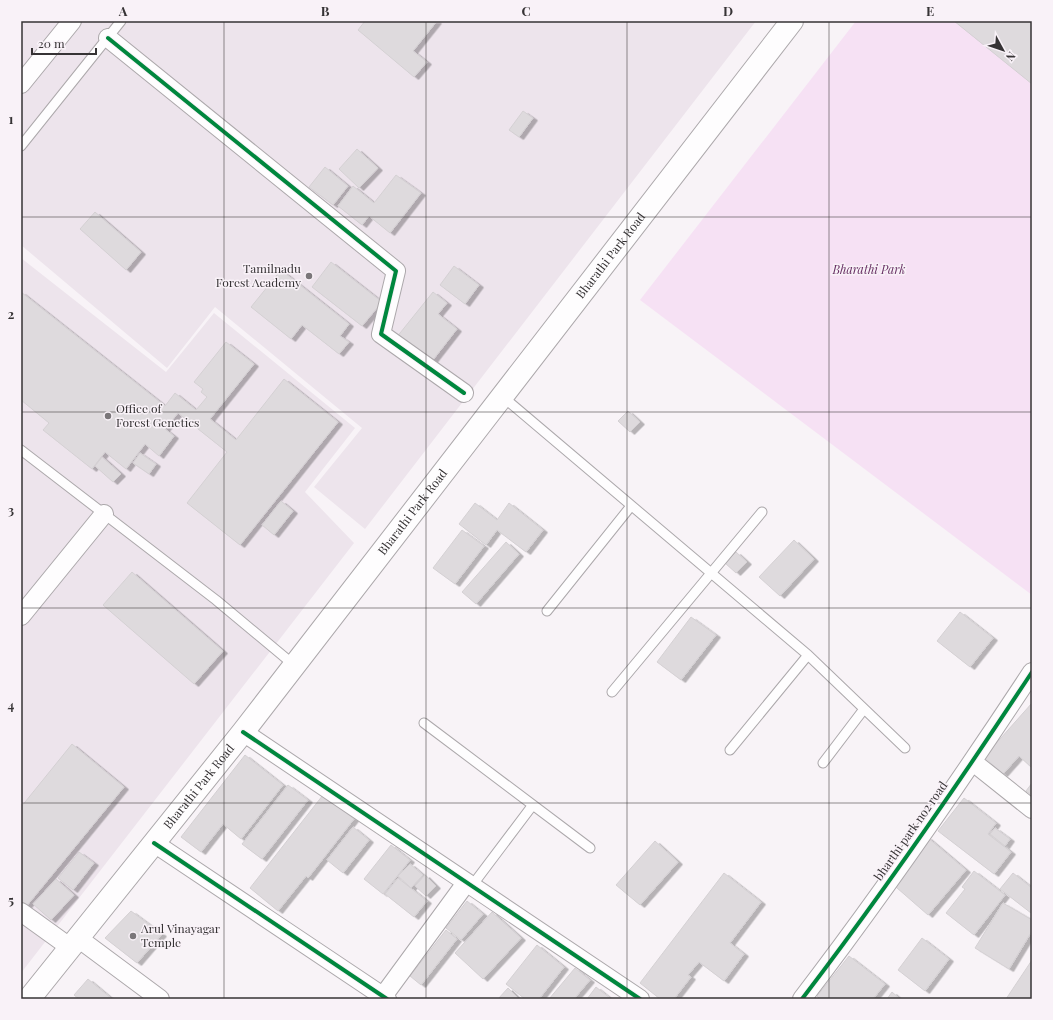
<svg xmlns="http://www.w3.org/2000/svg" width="1053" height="1020" font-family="'Playfair Display',serif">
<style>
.built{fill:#ede4ec}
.green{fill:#f6e1f4}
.building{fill:#dedadd;stroke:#d4d0d3;filter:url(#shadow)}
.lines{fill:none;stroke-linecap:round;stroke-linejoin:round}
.lane-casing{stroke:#aca8ab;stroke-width:11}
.street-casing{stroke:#aca8ab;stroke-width:20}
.secondary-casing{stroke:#aca8ab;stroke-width:24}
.lane{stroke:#fefdfe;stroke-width:9}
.street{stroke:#fefdfe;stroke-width:18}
.secondary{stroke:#fefdfe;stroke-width:22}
.cycleway-casing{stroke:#f9f2f8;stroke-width:6}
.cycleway{stroke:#00873e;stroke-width:4}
.grid{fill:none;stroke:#363335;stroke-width:1;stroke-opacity:0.55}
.poi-dot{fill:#7a7679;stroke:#f9f2f8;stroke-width:1.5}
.labels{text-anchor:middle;stroke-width:3;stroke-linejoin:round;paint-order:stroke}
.street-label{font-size:12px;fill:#363335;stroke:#f9f2f8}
.poi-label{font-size:12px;fill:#363335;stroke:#f9f2f8;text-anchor:start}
.park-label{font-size:12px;font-style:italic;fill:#683064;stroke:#f9f2f8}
.neatline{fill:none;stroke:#363335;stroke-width:1.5}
.grid-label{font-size:13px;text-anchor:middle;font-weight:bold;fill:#363335}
</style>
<defs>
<filter id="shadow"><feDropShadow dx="4.5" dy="2.5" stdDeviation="0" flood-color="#0004"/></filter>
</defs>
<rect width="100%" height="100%" fill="#f8f3f7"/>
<path class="built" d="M21 21H756L365 529 314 487 362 428 215 307 167 368 21 245Z
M21 258 166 372 214 313 355 428 305 492 354 543 21 973Z"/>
<path class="green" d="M856 21H1032V595L640 300Z"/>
<path class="building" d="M365 21H437L413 51 427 62 414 77 358 30Z
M954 21H1032V84Z
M523 111 533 118 519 137 509 130Z
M357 149 378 168 359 188 339 169Z
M325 167 348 186 333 205 309 187Z
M396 175 421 193 390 233 369 216 362 225 338 206 353 186 374 203Z
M95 212 141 252 126 270 80 229Z
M331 262 382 302 362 326 312 287Z
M454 266 479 285 465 304 440 285Z
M281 270 349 324 340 336 349 342 339 354 302 325 291 339 251 307Z
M21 292 165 406 175 393 196 410 207 397 201 392 203 389 194 382 226 342 254 364 210 419 236 440 284 379 338 422 240 545 187 503 227 452 178 413 165 429 174 436 159 456 145 444 126 469 105 452 92 469 43 430 49 423 21 400Z
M433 292 447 303 438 314 457 329 429 365 396 338Z
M628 411 640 422 630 432 618 421Z
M140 453 156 464 149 474 133 463Z
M102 457 121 474 113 482 95 466Z
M281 501 293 511 274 535 262 525Z
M475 503 497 520 509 503 543 530 526 552 497 530 486 545 459 524Z
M462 530 484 546 455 584 433 568Z
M794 540 814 559 780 596 759 577Z
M506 542 519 554 476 604 462 592Z
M736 552 747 562 736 573 725 563Z
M132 572 223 651 194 684 103 605Z
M960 612 993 638 970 667 937 641Z
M691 617 716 635 681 680 657 662Z
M1032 703V768L1019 756 1003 774 984 757Z
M72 744 124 787 25 908 21 905V807Z
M245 755 283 785 241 839 223 824 201 852 181 837Z
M1032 783V795L1026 791Z
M288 785 308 800 262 859 242 844Z
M323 795 354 819 308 878 306 876 278 911 250 888Z
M964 798 996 823 988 834 1011 852 994 874 938 831Z
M353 827 369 840 343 873 327 860Z
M995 828 1010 839 1005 846 990 834Z
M927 837 966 870 928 915 889 881Z
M655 841 678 862 640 905 616 885Z
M391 845 410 860 383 894 364 879Z
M79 852 94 863 73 890 58 878Z
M410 864 423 875 411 888 398 876Z
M974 871 1005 895 974 935 946 913 965 889 962 887Z
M724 873 761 902 730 943 744 954 724 981 699 962 688 975 691 977 674 999H660L640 983Z
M1013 873 1032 888 1031 913 1000 889Z
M425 875 436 886 426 896 415 886Z
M398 878 427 901 414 917 385 894Z
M56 879 74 895 51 920 33 904Z
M467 901 483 914 461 940 446 928Z
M1003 903 1032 920V931L1009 969 975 948Z
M131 911 162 934 137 963 105 938Z
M492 912 521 938 483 979 455 953Z
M446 930 457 939 421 985 410 976Z
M922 938 949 959 925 991 898 970Z
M537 945 564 967 539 999H525L506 984Z
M849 956 885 984 873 999H820L817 996Z
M1032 960V999H1006Z
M575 968 590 980 574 999H549Z
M88 979 112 999H79L74 995Z
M596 987 611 999H587Z
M508 988 519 999H498Z
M892 992 900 999H887Z"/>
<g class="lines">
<g class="lane-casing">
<path id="lane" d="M21 146 121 21
M502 396 808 655 905 748
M21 450 216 600 294 665
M547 611 631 506
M612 692 762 512
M424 723 590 848
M730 750 808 655
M823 763 864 709
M471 887 532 806"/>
</g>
<g class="street-casing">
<path id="street" d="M108 38 396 271 381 334 464 393
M21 84 72 21
M21 616 104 514
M243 732 640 999
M973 762 1032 809
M154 843 387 999
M21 912 71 948
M78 938 160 999
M381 999 466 883
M802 999C883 893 959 783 1032 672"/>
</g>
<g class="secondary-casing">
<g id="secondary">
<path id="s1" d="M29 999 243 732 792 21"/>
</g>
</g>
<use href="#lane" class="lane"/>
<use href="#street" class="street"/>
<use href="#secondary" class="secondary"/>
<g class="cycleway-casing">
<path id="cycleway" d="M108 38 396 271 381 334 464 393
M243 732 640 999
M154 843 387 999
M802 999C883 893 959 783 1032 672"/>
</g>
<use href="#cycleway" class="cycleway"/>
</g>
<path class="grid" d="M224 21V999M426 21V999M627 21V999M829 21V999M21 217H1032M21 412H1032M21 608H1032M21 803H1032"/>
<g class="poi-dot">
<circle cx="309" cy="276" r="4"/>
<circle cx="108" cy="416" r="4"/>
<circle cx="133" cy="936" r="4"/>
</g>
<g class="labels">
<g class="street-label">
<text dy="4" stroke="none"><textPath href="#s1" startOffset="944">Bharathi Park Road</textPath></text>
<text dy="4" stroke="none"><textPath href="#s1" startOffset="620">Bharathi Park Road</textPath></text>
<text dy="4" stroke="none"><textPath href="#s1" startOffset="272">Bharathi Park Road</textPath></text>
<text transform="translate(911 831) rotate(-55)" y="4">bharthi park no2 road</text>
</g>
<g class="poi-label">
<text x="301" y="273" text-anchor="end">Tamilnadu<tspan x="301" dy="14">Forest Academy</tspan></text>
<text x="116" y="413">Office of<tspan x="116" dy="14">Forest Genetics</tspan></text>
<text x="141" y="933">Arul Vinayagar<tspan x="141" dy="14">Temple</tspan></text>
</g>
<g class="park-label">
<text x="869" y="274">Bharathi Park</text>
</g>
</g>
<rect width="1053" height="1020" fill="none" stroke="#f9f2f8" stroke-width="44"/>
<g transform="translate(1003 50) rotate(130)" stroke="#f9f2f8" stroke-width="3" paint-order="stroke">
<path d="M0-3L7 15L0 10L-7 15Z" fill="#363335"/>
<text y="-6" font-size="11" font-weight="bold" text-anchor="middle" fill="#363335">N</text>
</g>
<path d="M32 48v6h64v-6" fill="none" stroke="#363335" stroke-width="2"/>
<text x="38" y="48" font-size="12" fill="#363335" stroke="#f9f2f8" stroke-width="3" paint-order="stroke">20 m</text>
<rect x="22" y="22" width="1009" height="976" class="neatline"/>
<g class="grid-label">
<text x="123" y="16">A</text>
<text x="325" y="16">B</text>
<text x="526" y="16">C</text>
<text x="728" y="16">D</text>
<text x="930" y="16">E</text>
<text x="11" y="124">1</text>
<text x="11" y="319">2</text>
<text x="11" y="515">3</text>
<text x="11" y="710">4</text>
<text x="11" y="905">5</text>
</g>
</svg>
